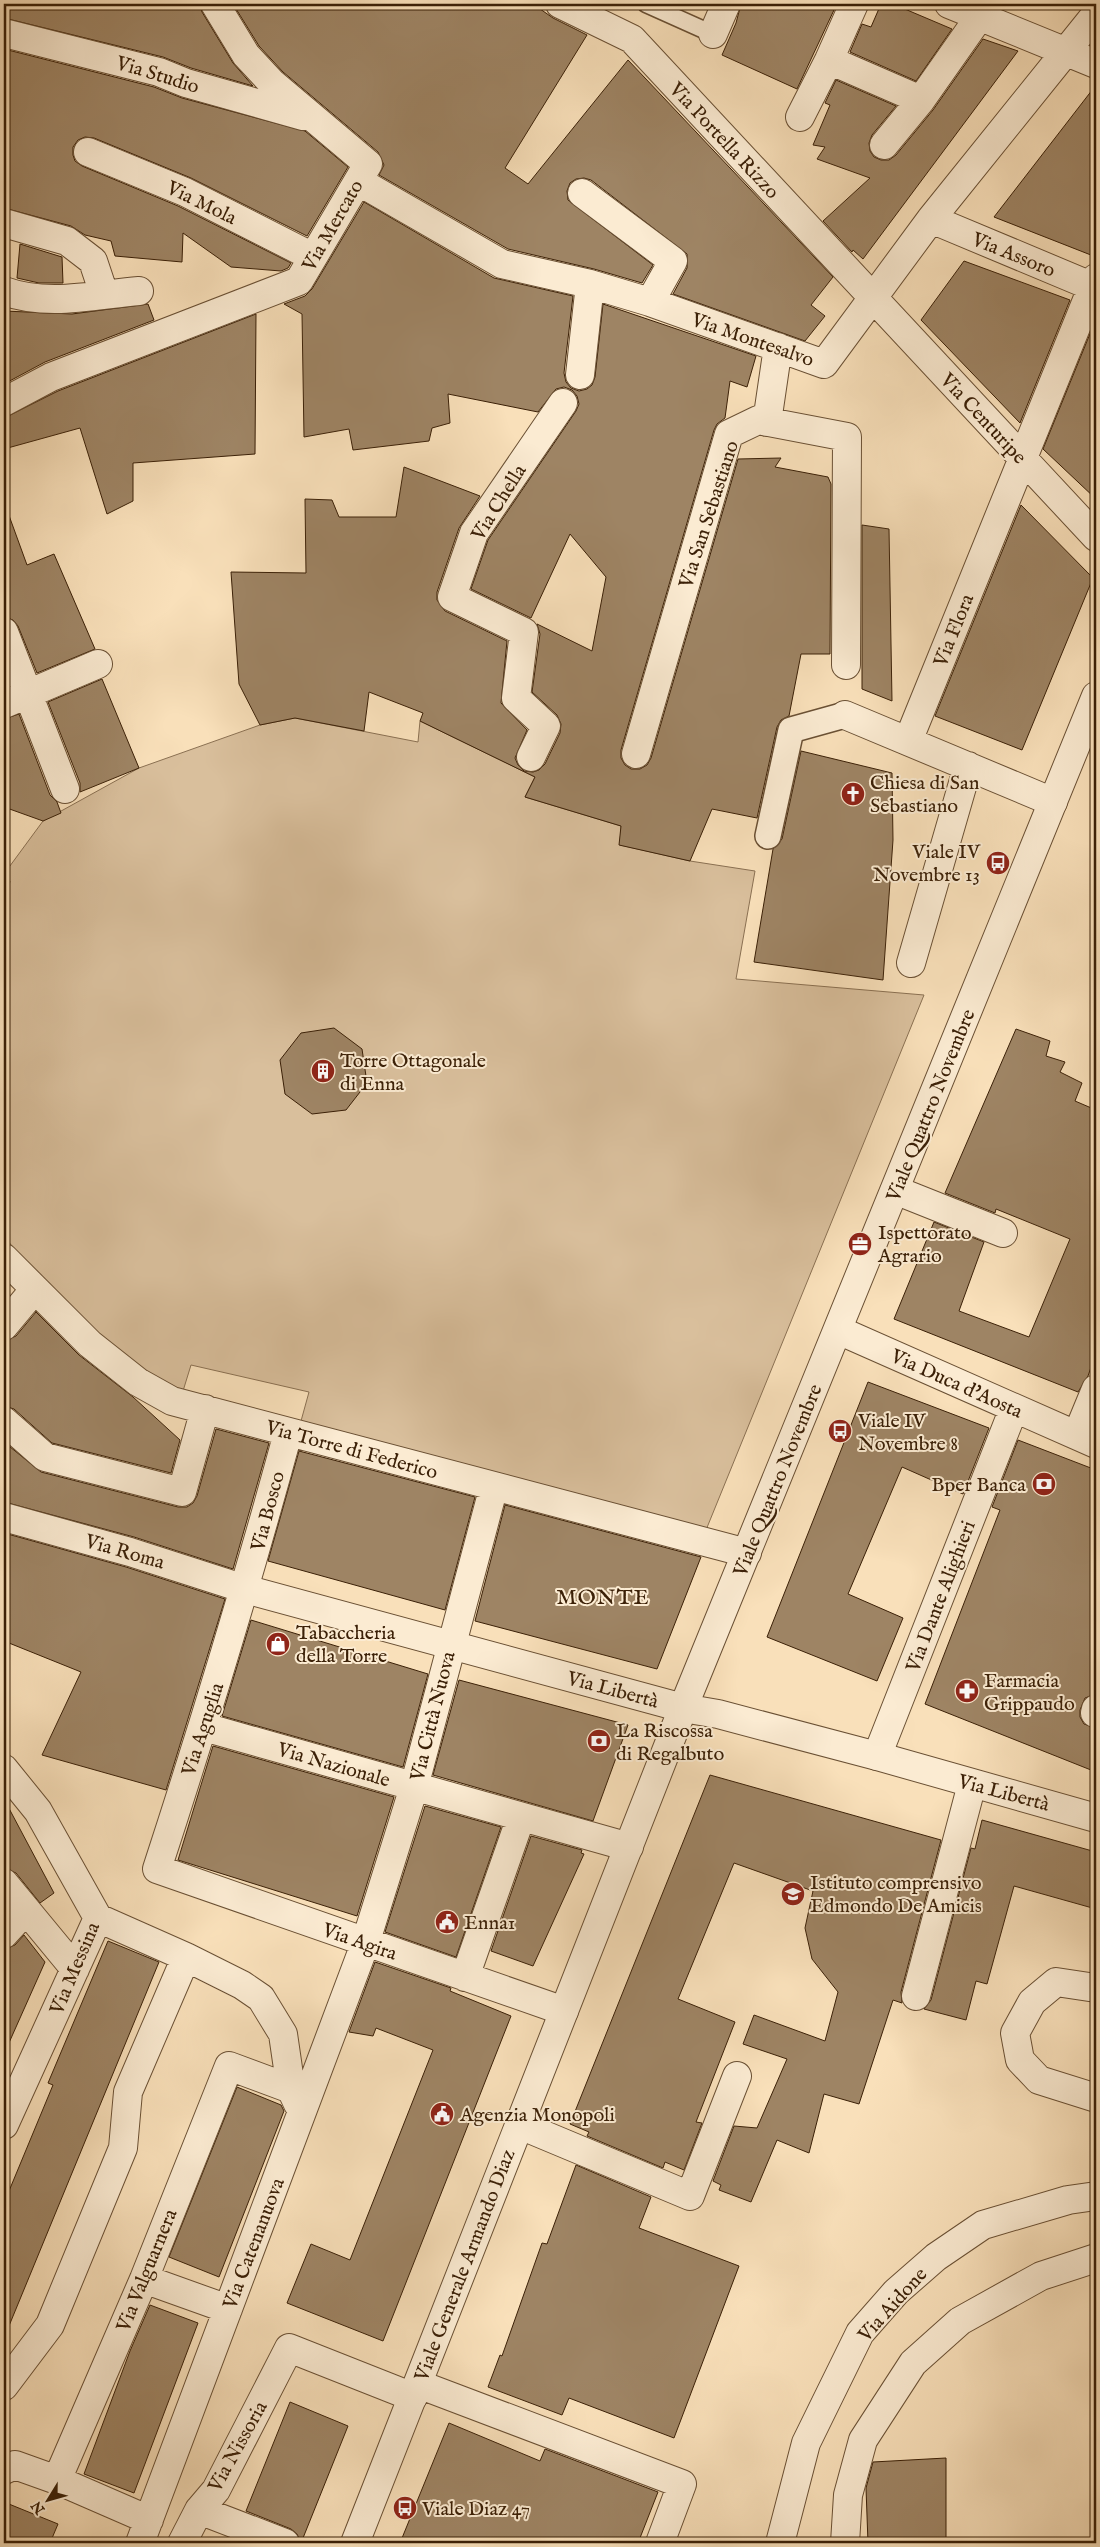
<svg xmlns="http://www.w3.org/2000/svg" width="1100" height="2547" font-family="'IM FELL English',serif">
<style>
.green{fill:#d9bf9c;stroke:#8a7052}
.building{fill:#9e8464;stroke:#3b2007}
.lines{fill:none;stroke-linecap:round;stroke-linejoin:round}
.service-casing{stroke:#6a5034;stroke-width:19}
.pedestrian-casing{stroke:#6a5034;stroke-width:28}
.minor-casing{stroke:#6a5034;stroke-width:30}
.tertiary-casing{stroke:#6a5034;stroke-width:30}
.service{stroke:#fbebd2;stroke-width:16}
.pedestrian{stroke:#fbebd2;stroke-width:25}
.minor{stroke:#fbebd2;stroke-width:28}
.tertiary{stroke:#fbebd2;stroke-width:28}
.labels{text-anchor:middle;stroke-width:4;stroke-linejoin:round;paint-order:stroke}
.street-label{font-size:20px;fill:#3b2007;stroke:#fbebd2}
.poi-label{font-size:20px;fill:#3b2007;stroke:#fbebd2;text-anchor:start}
.quarter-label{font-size:22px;letter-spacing:1px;fill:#3b2007;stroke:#fbebd2}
</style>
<rect width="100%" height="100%" fill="#f9e0ba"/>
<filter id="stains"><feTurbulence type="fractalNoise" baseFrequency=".004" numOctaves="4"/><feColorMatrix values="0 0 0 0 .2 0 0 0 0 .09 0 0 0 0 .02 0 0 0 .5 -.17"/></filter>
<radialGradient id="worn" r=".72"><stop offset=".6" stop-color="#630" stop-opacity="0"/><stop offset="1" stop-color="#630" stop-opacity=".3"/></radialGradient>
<path class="green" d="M295 718 418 742 420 721 535 777 525 797 621 826 620 845 690 861 755 871 736 979 924 995 706 1530 301 1421 309 1392 191 1365 183 1391 143 1372 98 1339 4 1237V913L10 881 4 880V874L43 821 139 768 260 725Z"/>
<path class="building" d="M4 4H199L202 12 233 63 253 86 191 68 163 57 4 18Z
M233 4H533L553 18 587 35 505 168 528 184 628 60 833 277 811 305 825 316 805 341 673 294 687 268V254L591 180 584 178 576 179 570 183 567 191 568 200 653 265 642 283 594 269 508 249 379 175 384 165 378 152 283 72 259 46Z
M741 4H820L834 10 797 89 722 55 736 23Z
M881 4H893L952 29 916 81 850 52 862 24 871 27Z
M983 39 1018 51 863 259 853 250 852 252 823 221 870 178 817 159 825 147 813 145 830 105 825 103 836 80 896 106 872 135 869 143 870 151 874 157 881 160H889L896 155 933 110Z
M4 49 154 87 182 98 305 131 348 167 307 236 191 178 94 138 85 137 78 140 73 147V155L75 161 82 166 178 206 291 263 288 268 281 271 231 267 183 233 182 262 115 256 111 241 85 235 71 226 4 208V180L7 166 6 127H4Z
M1096 85V257L994 217Z
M364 202 494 278 573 296 564 373 566 382 571 388 579 391 587 389 592 385 595 377 603 304 756 356 747 387 730 381 725 418 717 424 714 430 621 750V758L625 765 631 769H640L647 765 651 758 738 459 781 458 775 467 828 477 831 484 830 654H801L789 716 781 720 777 727 757 818 712 809 690 861 619 845 621 826 525 797 535 777 420 721 423 713 369 692 364 731 295 718 260 725 239 684 231 572 306 573 305 499 332 500 339 517H396L404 467 480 496 459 528 437 592V600L445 611 507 641 501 703 527 730 515 758 518 765 524 771 533 772 539 770 545 764 560 733 561 724 557 715 532 692 540 634 537 624 592 651 606 577 570 534 531 618 471 589 488 540 576 411 579 404 577 396 572 390 564 387 556 389 538 412 448 394 450 423 432 428 429 441 353 450 349 429 304 437 302 314 284 304 305 296 312 289Z
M20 244 62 257 63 283H39L17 278Z
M964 261 1070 300 1020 423 921 320Z
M148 304 154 320 45 362 4 384V311L72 314Z
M256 314 255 454 133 463V501L107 514 80 428 4 449V418L58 391Z
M1096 319V499L1043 449Z
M1021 505 1093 578 1022 750 935 716Z
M7 510 27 565 54 554 95 649 37 673 18 626 13 620 4 617V511Z
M862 525 889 529 892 701 862 689Z
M102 679 139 768 80 792V783L48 702Z
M19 714 50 795 57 802 61 813 43 821 4 807V719Z
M801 751 892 773 893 840 883 980 754 962 773 849 782 839Z
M334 1028 362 1049 367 1083 346 1110 312 1114 285 1094 280 1060 301 1033Z
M1016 1029 1050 1041 1046 1056 1065 1062 1060 1072 1082 1083 1075 1101 1096 1110V1353L1088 1376 1078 1392 894 1319 934 1222 984 1242 959 1311 1029 1337 1070 1239 996 1209 995 1213 945 1193Z
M36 1312 79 1355 133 1397 180 1440 171 1473 52 1443 14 1409 4 1406V1341L16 1336Z
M868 1382 989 1428 963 1494 902 1467 848 1594 903 1618 877 1681 767 1637Z
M216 1429 269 1443 233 1569 134 1537 4 1502V1442L41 1472 178 1507H187L193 1503 197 1496Z
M1018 1440 1096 1470V1694L1085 1698 1080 1710V1717L1084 1724 1096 1728V1772L925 1704 1000 1510 992 1507Z
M299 1451 475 1497 445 1610 268 1561Z
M505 1505 701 1557 657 1669 475 1621Z
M4 1533 126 1567 225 1599 166 1790 42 1755 81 1672 4 1641Z
M251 1620 428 1674 403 1767 222 1716Z
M459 1680 628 1725 593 1821 433 1775Z
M213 1746 394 1797 357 1916 178 1860Z
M710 1775 941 1840 901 1992 902 2003 893 2000 859 2104 824 2094 809 2153 777 2140 751 2202 719 2190 721 2185 713 2181 734 2126 757 2128 787 2059 743 2044 754 2015 825 2041 838 1992 812 1959 805 1928 813 1891 734 1863 678 1999 735 2022 696 2122 702 2123 684 2170 665 2162 663 2168 587 2136 589 2132 570 2124Z
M4 1799 54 1893 40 1903 16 1873 4 1868Z
M425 1806 501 1827 456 1957 385 1932Z
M982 1820 1096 1852V1909L1014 1886 987 1984 976 1981 966 2020 924 2009 931 2000 971 1848 975 1849Z
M531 1836 582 1850 581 1853 584 1854 533 1966 491 1951Z
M24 1935 45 1962 4 2054V1949L15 1945Z
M108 1941 159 1962 4 2338V2203L53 2085 48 2083Z
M375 1962 451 1988 450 1991 511 2016 383 2341 287 2303 311 2244 350 2260 433 2050 376 2028 373 2036 349 2032Z
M237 2087 281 2105 284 2111 219 2277 169 2257Z
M576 2165 651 2197 639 2228 739 2266 674 2438 569 2398 562 2415 488 2387 500 2355 502 2356 542 2243 547 2244Z
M150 2305 198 2323 134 2493 84 2474 130 2351Z
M290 2402 348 2426 301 2543 297 2534 291 2529 246 2511Z
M449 2423 540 2461 545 2449 658 2492 638 2543H400Z
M946 2458V2543H868L866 2488 873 2462Z
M4 2502 58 2524 50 2543H4Z"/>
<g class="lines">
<g class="service-casing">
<path id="service" d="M646 4 713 34"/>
</g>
<g class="pedestrian-casing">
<path id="pedestrian" d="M768 836 791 730 845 715"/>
</g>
<g class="minor-casing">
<path id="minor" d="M560 4 632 39 1096 537
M854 4 829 60 921 100 980 16
M949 4 1096 64
M4 33 159 72 186 83 303 116
M713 34 726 4
M800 117 829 60
M884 145 921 100
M88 152 185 192 313 257
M358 181 502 264 590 284 650 302 824 364 931 219 1096 14
M582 193 673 261 650 302
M931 219 1096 288
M4 223 67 241 93 261 104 294
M4 291C48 307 94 295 139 291
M580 375 590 284
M4 402 51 377 299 281 368 164 272 83 246 55 215 4
M767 422 778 347
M4 632 65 789
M4 704 98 664
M845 715 1053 802
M908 741 1096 278
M636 754 729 434 758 420 847 437 846 665
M531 757 546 726 516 698 524 632 452 597 474 533 563 403
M911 963 968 766
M895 1190 1003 1233
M4 1258 90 1344 138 1382 172 1401 747 1553
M4 1326 34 1290
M838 1330 1096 1444
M4 1421 45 1457 182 1492 205 1409
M288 1433C248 1580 204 1725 157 1869L564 2011
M1077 1435 1096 1389
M1095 1713 1096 1709
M204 1727 629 1847
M877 1756 1014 1408
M4 1769 38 1811 98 1918 4 2125
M4 1883 75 1969
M98 1918 186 1957 242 1985 261 1998 283 2034 291 2089 298 2104
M4 1934 26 1910
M465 1977 521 1817
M916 1996 972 1784
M520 2125 690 2196 737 2076
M144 2279 228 2309
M418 2384 682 2484 660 2543
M4 2386 50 2325 123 2148 128 2092 186 1957
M4 2470 15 2465 57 2480 144 2279 229 2066 291 2089
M57 2480 149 2520
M199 2510 285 2543
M140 2543 365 1944 414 1787 494 1486
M182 2543 199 2510 216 2490 289 2348 413 2397"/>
</g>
<g class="tertiary-casing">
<path id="tertiary" d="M4 1517 130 1552 245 1589 683 1708 718 1714 877 1756 1096 1818
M1096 1988 1056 1982 1032 2002 1015 2033 1020 2060 1039 2080 1096 2098
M355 2543 683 1708 1096 696
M780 2543 806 2443 860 2333 896 2292 936 2257 983 2225 1068 2200 1096 2196
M845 2543 848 2495 863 2440 913 2363 960 2321 1041 2276 1096 2258"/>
</g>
<use href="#service" class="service"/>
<use href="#pedestrian" class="pedestrian"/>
<use href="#minor" class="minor"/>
<use href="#tertiary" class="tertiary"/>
</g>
<defs>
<g id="church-disc" transform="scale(1.25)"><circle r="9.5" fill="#8f2418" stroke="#fbebd2"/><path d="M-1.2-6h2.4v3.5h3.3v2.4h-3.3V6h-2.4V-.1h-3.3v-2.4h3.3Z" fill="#fff"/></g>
<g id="bus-disc" transform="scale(1.25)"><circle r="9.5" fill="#8f2418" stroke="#fbebd2"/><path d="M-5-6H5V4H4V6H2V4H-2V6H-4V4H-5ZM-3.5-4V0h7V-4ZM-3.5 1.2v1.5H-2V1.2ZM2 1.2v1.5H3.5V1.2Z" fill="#fff"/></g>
<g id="building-disc" transform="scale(1.25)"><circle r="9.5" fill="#8f2418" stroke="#fbebd2"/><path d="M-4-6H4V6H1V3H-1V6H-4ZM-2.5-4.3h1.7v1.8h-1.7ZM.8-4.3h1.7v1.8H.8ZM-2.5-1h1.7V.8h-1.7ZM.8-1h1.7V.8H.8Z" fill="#fff"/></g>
<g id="office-disc" transform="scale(1.25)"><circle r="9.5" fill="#8f2418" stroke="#fbebd2"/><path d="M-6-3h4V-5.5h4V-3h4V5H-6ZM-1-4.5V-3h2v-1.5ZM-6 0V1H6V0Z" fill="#fff"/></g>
<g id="bank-disc" transform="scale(1.25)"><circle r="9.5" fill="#8f2418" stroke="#fbebd2"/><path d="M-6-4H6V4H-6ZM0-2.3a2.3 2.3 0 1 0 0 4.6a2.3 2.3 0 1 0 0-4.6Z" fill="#fff"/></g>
<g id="shop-disc" transform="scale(1.25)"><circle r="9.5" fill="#8f2418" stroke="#fbebd2"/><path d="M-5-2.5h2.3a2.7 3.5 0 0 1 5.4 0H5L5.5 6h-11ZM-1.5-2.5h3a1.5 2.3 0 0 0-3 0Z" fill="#fff"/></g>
<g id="pharmacy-disc" transform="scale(1.25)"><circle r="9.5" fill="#8f2418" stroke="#fbebd2"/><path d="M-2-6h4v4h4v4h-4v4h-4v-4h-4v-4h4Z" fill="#fff"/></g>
<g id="school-disc" transform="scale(1.25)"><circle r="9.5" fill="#8f2418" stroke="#fbebd2"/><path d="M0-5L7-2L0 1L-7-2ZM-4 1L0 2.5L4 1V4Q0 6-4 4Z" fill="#fff"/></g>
<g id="civic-disc" transform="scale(1.25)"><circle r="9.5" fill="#8f2418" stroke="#fbebd2"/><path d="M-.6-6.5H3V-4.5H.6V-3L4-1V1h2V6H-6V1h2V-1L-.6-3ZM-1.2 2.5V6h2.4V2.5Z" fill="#fff"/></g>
</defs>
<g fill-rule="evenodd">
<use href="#church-disc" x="853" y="794"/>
<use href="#bus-disc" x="998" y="863"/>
<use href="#building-disc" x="323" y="1071"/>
<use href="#office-disc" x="860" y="1244"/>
<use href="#bus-disc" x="840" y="1431"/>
<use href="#bank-disc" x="1044" y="1484"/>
<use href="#shop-disc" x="278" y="1644"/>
<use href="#pharmacy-disc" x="967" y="1691"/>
<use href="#bank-disc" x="599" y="1741"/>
<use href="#school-disc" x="793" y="1894"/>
<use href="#civic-disc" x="447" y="1922"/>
<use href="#civic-disc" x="442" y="2114"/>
<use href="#bus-disc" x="405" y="2508"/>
</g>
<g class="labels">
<g class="street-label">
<text transform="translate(158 74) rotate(17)" y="7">Via Studio</text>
<text transform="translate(725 140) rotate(47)" y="7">Via Portella Rizzo</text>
<text transform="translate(202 202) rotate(26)" y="7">Via Mola</text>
<text transform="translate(332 225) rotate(-60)" y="7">Via Mercato</text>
<text transform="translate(1014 254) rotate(22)" y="7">Via Assoro</text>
<text transform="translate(753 339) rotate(19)" y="7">Via Montesalvo</text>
<text transform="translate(984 418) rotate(47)" y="7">Via Centuripe</text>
<text transform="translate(498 502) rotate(-58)" y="7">Via Chella</text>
<text transform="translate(708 514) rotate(-72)" y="7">Via San Sebastiano</text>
<text transform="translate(953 630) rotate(-68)" y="7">Via Flora</text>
<text transform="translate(930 1105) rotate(-68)" y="7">Viale Quattro Novembre</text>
<text transform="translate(957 1383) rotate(24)" y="7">Via Duca d'Aosta</text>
<text transform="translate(352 1449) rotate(15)" y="7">Via Torre di Federico</text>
<text transform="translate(777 1480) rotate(-68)" y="7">Viale Quattro Novembre</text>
<text transform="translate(267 1511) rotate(-75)" y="7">Via Bosco</text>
<text transform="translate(125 1551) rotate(16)" y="7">Via Roma</text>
<text transform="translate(940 1596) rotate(-69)" y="7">Via Dante Alighieri</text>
<text transform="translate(613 1689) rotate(15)" y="7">Via Libertà</text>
<text transform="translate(432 1716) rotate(-76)" y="7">Via Città Nuova</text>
<text transform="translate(202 1729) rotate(-72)" y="7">Via Aguglia</text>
<text transform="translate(334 1764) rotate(16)" y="7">Via Nazionale</text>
<text transform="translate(1004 1792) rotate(15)" y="7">Via Libertà</text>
<text transform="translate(360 1941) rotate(19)" y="7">Via Agira</text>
<text transform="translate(74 1968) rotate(-67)" y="7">Via Messina</text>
<text transform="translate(253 2243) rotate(-69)" y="7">Via Catenanuova</text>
<text transform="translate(464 2265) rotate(-69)" y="7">Viale Generale Armando Diaz</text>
<text transform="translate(146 2270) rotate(-68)" y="7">Via Valguarnera</text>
<text transform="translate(892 2304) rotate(-48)" y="7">Via Aidone</text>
<text transform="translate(237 2446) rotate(-61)" y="7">Via Nissoria</text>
</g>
<g class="poi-label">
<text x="870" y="789">Chiesa di San<tspan x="870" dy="23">Sebastiano</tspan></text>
<text x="980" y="858" text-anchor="end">Viale IV<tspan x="980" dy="23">Novembre 13</tspan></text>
<text x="340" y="1067">Torre Ottagonale<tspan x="340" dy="23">di Enna</tspan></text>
<text x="878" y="1239">Ispettorato<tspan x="878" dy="23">Agrario</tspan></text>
<text x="858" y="1427">Viale IV<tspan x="858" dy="23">Novembre 8</tspan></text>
<text x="1026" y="1491" text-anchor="end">Bper Banca</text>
<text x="296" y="1639">Tabaccheria<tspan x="296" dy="23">della Torre</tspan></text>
<text x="984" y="1687">Farmacia<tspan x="984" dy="23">Grippaudo</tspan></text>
<text x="616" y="1737">La Riscossa<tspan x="616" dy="23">di Regalbuto</tspan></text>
<text x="810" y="1889">Istituto comprensivo<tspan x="810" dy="23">Edmondo De Amicis</tspan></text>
<text x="464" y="1929">Enna1</text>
<text x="460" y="2121">Agenzia Monopoli</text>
<text x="422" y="2515">Viale Diaz 47</text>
</g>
<g class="quarter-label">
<text x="603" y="1604">MONTE</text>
</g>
</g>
<rect width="1100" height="2547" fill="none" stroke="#f9e0ba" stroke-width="20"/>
<rect x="5" y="5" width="1090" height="2537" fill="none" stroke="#3b2007" stroke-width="2.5"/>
<rect x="10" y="10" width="1080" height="2527" fill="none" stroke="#3b2007"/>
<g transform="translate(48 2500) rotate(233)" stroke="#fbebd2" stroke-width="4" paint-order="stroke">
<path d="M0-4L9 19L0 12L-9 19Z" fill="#3b2007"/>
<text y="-8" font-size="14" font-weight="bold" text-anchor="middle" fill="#3b2007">N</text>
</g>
<rect width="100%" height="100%" filter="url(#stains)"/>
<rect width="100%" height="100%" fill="url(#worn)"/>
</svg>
